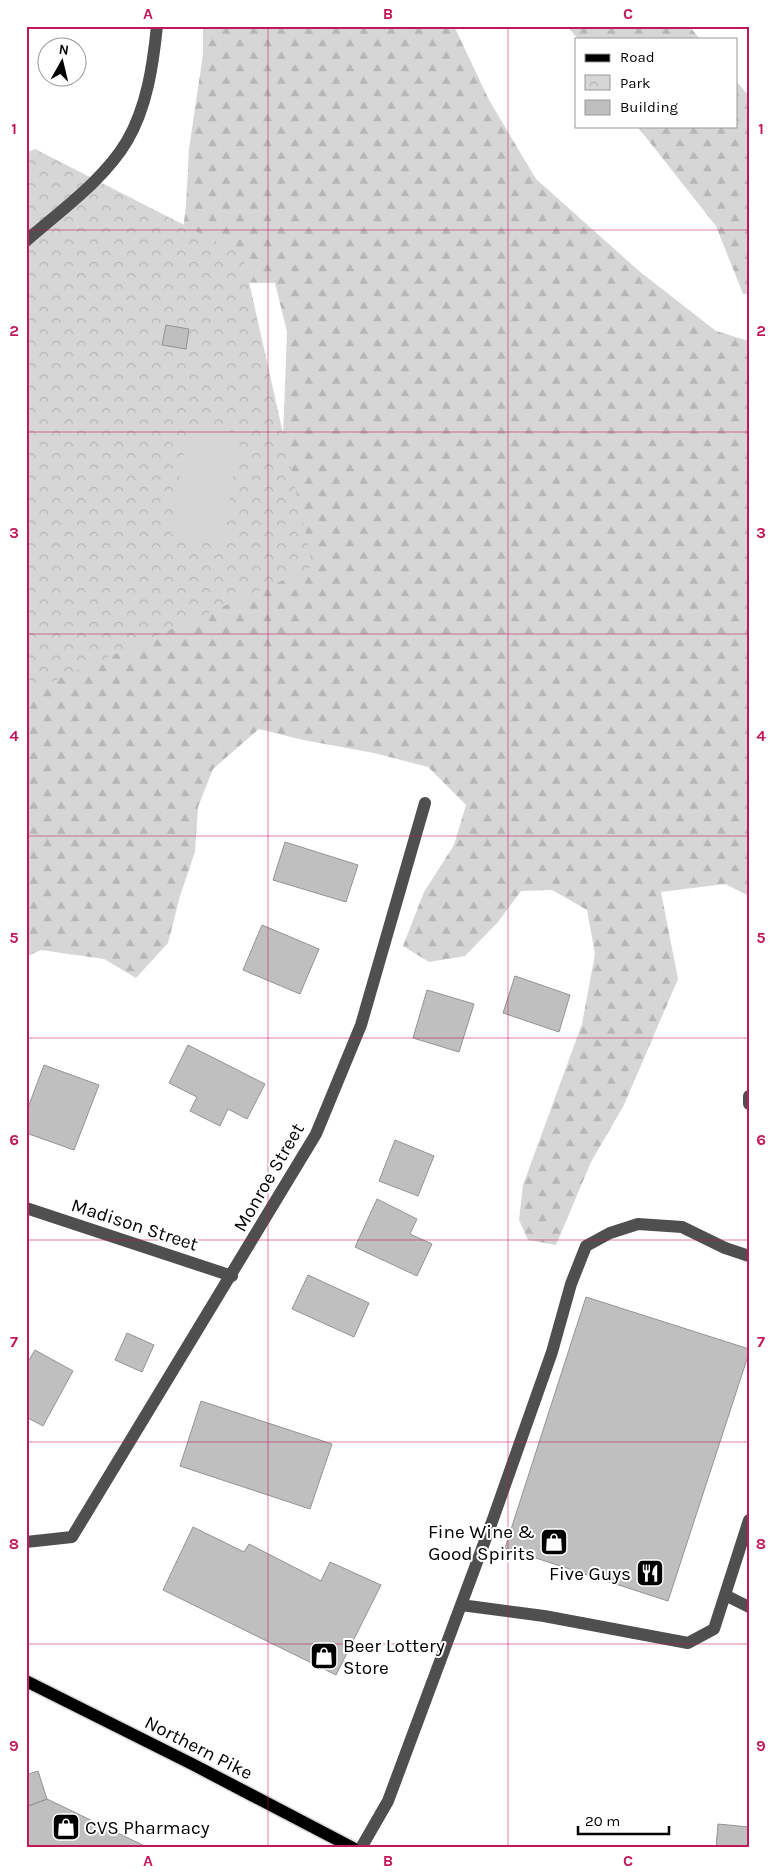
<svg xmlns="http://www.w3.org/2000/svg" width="775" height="1874" font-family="Karla,sans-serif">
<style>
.forest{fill:url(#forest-firs)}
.park{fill:url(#park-crowns)}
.pitch{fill:#d6d6d6}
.building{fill:#bfbfbf;stroke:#939393}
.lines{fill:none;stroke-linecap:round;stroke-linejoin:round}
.major-casing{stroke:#dbdbdb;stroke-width:15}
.minor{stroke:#4f4f4f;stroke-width:12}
.major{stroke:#000;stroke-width:12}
.grid{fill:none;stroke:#c2185b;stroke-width:1;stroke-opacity:0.55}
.labels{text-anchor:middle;stroke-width:4;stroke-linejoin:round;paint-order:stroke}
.street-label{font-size:19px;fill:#000;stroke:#fff}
.poi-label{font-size:19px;fill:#000;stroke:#fff;text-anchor:end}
.neatline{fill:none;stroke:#c2185b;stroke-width:2}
.grid-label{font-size:16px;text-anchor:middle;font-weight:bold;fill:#c2185b}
</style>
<defs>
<pattern id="forest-firs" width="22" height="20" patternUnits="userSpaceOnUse" patternTransform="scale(1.25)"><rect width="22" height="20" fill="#d6d6d6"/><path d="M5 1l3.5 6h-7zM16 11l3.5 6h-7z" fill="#b6b6b6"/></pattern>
<pattern id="park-crowns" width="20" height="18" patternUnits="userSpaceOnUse" patternTransform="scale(1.25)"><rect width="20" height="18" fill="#d6d6d6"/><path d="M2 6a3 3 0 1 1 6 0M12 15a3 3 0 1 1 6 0" fill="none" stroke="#b6b6b6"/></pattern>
</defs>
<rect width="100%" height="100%" fill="#fff"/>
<path class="forest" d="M203 26H454L489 100 536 179 639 271 716 331 749 341V896L725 884 661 892 678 979 624 1105 591 1162 556 1245 528 1240 519 1220 523 1185 582 1024 595 954 587 910 552 890 521 891 498 922 465 956 429 962 403 946 424 892 454 845 466 805 428 767 374 753 303 740 259 729 213 769 198 807 195 852 180 896 168 943 136 978 104 959 41 950 26 957V651L280 519 287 332 275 283 213 282 179 261 186 206 189 149 203 54Z
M567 26H689L700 39H578Z
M736 81 749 96V294H743L716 226 637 126H736Z"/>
<path class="park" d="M35 149 243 255 313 567 26 693V153Z"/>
<path class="pitch" d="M188 426 240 433 223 542 171 534Z"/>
<path class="building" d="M166 325 189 329 186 349 162 345Z
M285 842 358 865 346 902 273 880Z
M262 925 319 949 300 994 243 970Z
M515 976 570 995 559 1032 503 1013Z
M427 990 474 1004 459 1052 413 1038Z
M188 1045 265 1084 247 1119 228 1109 220 1126 190 1111 197 1097 169 1083Z
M44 1065 99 1085 74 1150 26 1133V1113Z
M395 1140 434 1156 418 1196 379 1181Z
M377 1199 417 1219 410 1234 432 1244 417 1276 355 1247Z
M308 1275 369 1303 354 1337 292 1309Z
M586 1297 749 1349V1353L668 1601 505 1548Z
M127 1333 154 1345 142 1372 115 1360Z
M35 1350 73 1371 43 1426 26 1417V1365Z
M201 1401 332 1444 310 1509 180 1466Z
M193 1527 244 1552 249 1544 321 1581 330 1562 381 1585 336 1675 163 1590Z
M38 1771 47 1799 26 1807V1775Z
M47 1799 149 1848H26V1807Z
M718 1824 749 1827V1848H716Z"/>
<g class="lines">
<g class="major-casing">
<path id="major" d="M26 1681 194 1765 353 1848"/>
</g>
<path class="minor" d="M26 241C60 211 104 180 127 141 147 107 153 65 157 26
M749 1096V1104
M26 1208 232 1276
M26 1542 72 1537 316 1134 361 1025 425 803
M725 1595 749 1607
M461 1605 544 1616 688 1643 714 1629 749 1520
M361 1848 388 1801 493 1519 552 1352 571 1284 586 1246 610 1233 638 1224 682 1227 725 1248 749 1256"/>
<use href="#major" class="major"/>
</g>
<path class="grid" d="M268 26V1848M508 26V1848M26 230H749M26 432H749M26 634H749M26 836H749M26 1038H749M26 1240H749M26 1442H749M26 1644H749"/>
<defs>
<g id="shop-square" transform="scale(1.4375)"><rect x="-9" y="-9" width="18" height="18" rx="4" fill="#000" stroke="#fff"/><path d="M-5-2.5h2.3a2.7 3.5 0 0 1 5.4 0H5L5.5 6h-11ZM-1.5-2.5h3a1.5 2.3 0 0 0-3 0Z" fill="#fff"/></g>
<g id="restaurant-square" transform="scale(1.4375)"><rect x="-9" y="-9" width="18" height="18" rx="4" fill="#000" stroke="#fff"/><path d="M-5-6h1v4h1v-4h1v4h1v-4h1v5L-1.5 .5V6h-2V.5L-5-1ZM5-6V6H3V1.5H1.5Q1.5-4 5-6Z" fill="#fff"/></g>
</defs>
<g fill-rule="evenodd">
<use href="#shop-square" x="554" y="1542"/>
<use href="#restaurant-square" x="650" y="1573"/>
<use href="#shop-square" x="324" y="1656"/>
<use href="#shop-square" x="66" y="1827"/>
</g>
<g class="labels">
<g class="street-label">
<text transform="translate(268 1177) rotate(-60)" y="7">Monroe Street</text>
<text transform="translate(135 1224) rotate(18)" y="7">Madison Street</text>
<text transform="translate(199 1747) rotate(27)" y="7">Northern Pike</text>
</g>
<g class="poi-label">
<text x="535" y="1538">Fine Wine &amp;<tspan x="535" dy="22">Good Spirits</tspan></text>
<text x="631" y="1580">Five Guys</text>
<text x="343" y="1652" text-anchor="start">Beer Lottery<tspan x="343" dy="22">Store</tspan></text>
<text x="85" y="1834" text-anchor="start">CVS Pharmacy</text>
</g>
</g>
<rect width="775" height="1874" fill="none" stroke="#ffffff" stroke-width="55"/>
<rect x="575" y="38" width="162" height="90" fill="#ffffff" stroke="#999999"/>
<rect x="585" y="54" width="25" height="8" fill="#000000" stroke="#999999"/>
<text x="620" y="62" font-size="15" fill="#000000">Road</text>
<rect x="585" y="75" width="25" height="15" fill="url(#park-crowns)" stroke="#999999"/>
<text x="620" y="88" font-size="15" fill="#000000">Park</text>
<rect x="585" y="100" width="25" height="15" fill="#bfbfbf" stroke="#999999"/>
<text x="620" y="112" font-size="15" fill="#000000">Building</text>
<g transform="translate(62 62) rotate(8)"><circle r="24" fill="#ffffff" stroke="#999999"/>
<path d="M0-4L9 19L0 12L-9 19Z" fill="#000000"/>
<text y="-8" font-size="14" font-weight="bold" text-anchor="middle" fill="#000000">N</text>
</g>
<path d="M578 1826v8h91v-8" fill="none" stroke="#000000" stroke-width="2.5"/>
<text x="585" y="1826" font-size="15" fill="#000000" stroke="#ffffff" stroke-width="4" paint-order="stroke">20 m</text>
<rect x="28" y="28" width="720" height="1818" class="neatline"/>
<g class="grid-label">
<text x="148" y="19">A</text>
<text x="388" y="19">B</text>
<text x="628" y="19">C</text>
<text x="14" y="134">1</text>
<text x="761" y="134">1</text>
<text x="14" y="336">2</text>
<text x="761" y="336">2</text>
<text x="14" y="538">3</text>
<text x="761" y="538">3</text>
<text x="14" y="741">4</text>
<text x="761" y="741">4</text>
<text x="14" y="943">5</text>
<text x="761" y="943">5</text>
<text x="14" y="1145">6</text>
<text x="761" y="1145">6</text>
<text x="14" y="1347">7</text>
<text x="761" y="1347">7</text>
<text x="14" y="1549">8</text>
<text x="761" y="1549">8</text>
<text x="14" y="1751">9</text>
<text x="761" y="1751">9</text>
<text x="148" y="1866">A</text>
<text x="388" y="1866">B</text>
<text x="628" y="1866">C</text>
</g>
</svg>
